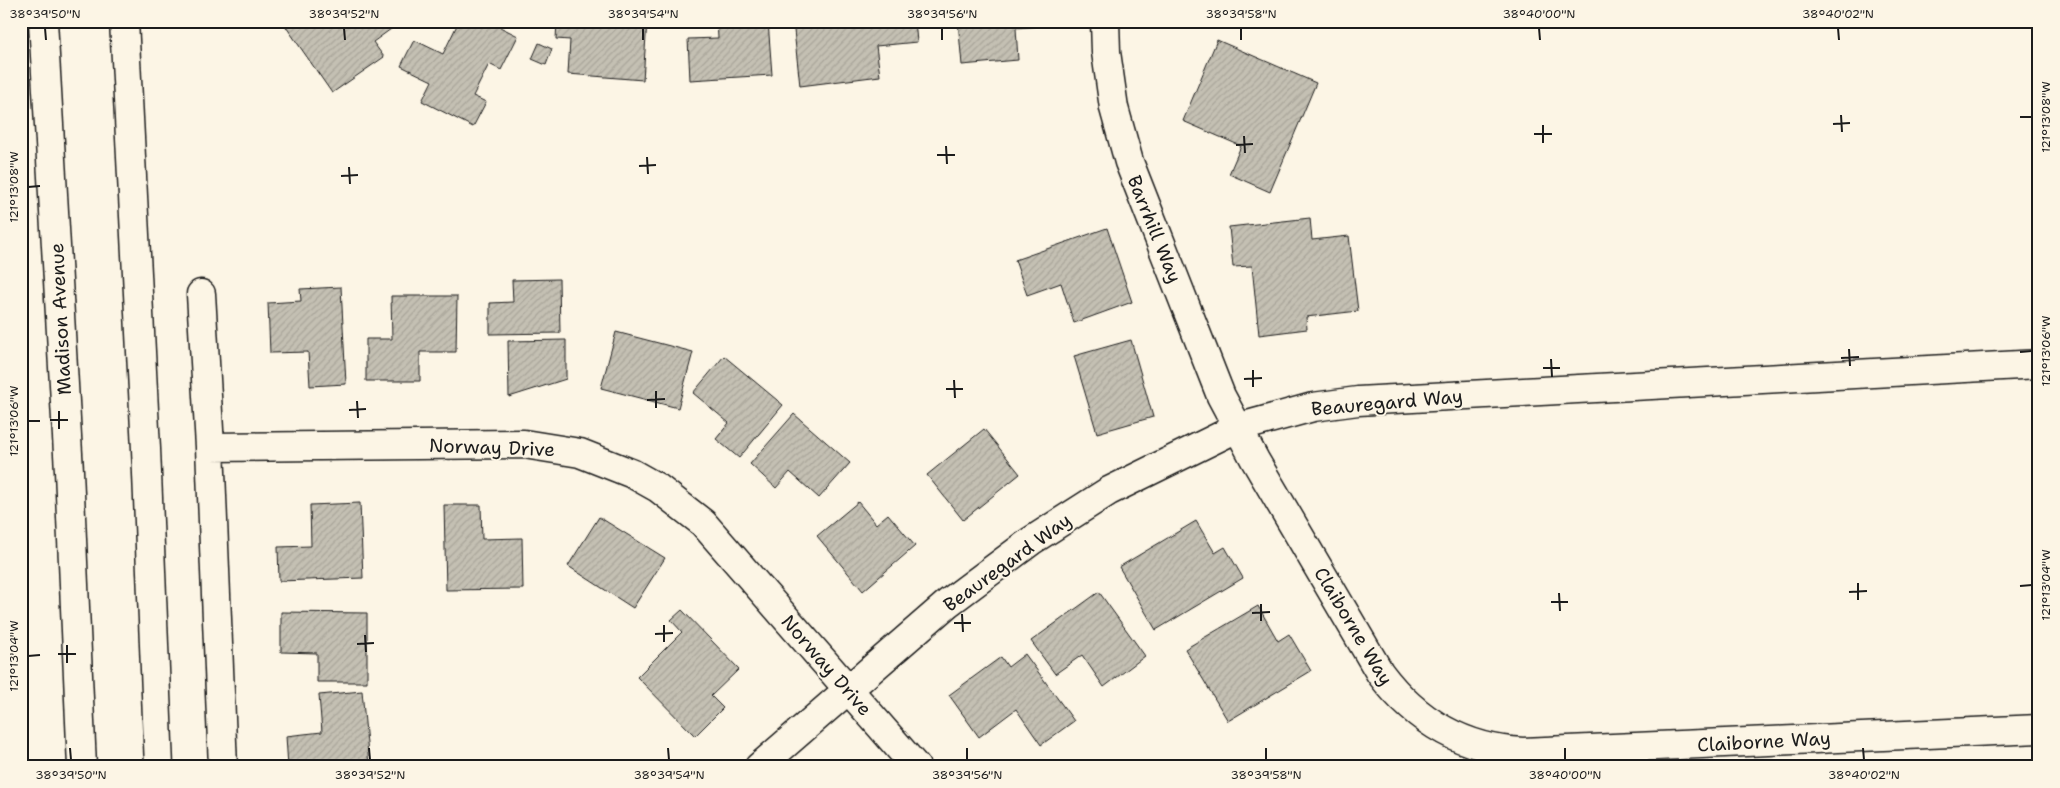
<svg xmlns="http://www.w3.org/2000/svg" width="2060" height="788" font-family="'Shantell Sans',sans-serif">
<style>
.building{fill:url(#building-hatch);stroke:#1c1c1c}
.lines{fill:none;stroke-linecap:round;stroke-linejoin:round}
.street-casing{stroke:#1c1c1c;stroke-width:31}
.primary-casing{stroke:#1c1c1c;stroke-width:31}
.street{stroke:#fcf5e5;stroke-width:28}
.primary{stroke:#fcf5e5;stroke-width:28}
.ticks{fill:none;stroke:#1c1c1c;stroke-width:2}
.labels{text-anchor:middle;stroke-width:4;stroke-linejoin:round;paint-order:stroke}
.street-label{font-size:19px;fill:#1c1c1c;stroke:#fcf5e5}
.neatline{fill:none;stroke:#1c1c1c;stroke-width:2}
.ticks-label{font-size:12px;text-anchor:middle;fill:#1c1c1c}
</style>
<defs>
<pattern id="building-hatch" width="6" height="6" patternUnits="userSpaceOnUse" patternTransform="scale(1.25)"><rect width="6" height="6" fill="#c4c0b3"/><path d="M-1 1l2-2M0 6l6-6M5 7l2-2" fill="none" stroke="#a8a499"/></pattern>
</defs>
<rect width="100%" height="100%" fill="#fcf5e5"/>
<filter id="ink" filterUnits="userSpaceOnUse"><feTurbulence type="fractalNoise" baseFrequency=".02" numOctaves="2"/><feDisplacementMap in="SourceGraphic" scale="10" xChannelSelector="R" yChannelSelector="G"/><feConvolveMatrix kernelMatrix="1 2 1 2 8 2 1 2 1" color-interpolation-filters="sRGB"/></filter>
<g filter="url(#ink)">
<path class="building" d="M282 21H402L373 42 384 57 332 93Z
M459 21H488L518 36 501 70 489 64 473 96 486 102 473 127 422 101 432 81 401 66 414 40 443 54Z
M557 21H647L643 80 568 74 570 40 556 39Z
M717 21H768L772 75 690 80 688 39 718 38Z
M793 21H915L917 42 876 46 880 76 800 86Z
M958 21H1056V25L1016 28 1018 60 962 65Z
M1217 40 1316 83 1270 192 1229 174 1241 146 1183 121Z
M539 43 552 49 546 65 532 59Z
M1310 218 1312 240 1349 236 1358 311 1306 317 1307 329 1259 335 1252 266 1233 267 1229 227Z
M1107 228 1132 302 1074 323 1061 283 1027 295 1015 260Z
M559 279 560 333 490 334V303L513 302 512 280Z
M341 287 346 384 310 386 308 352 270 353 268 303 301 301 300 289Z
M391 296H457L456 352H420V381H366V339H392Z
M616 332 693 352 678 408 601 388Z
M566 340V379L509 397 508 341Z
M1131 340 1153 417 1097 433 1074 356Z
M724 356 783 405 739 458 716 439 729 423 693 393Z
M794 414 850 463 819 498 790 472 776 488 750 464Z
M984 429 1020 474 963 520 927 475Z
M858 502 876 524 888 514 915 546 863 591 817 536Z
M360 503 363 578 279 581 278 547 311 546 310 505Z
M444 505H481L482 539 522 538 523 589 446 590Z
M599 517 665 558 633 608 568 566Z
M1196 521 1215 553 1225 547 1243 578 1156 630 1119 567Z
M1099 592 1145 656 1104 687 1082 655 1055 674 1031 641Z
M1258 606 1278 641 1289 634 1311 671 1228 721 1185 649Z
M682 610 739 669 711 696 723 708 695 736 637 677 682 632 671 620Z
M281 612 367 613V682H317V653L281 652Z
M1025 654 1074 721 1041 745 1016 709 979 737 949 695 1001 657 1008 667Z
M362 691 369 765 288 767 286 736 322 732 319 695Z"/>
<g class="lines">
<g class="street-casing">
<path id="street" d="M1105 21 1106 52 1114 108 1129 162 1221 396 1255 460 1380 673C1416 721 1463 749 1523 752L2039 729
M201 294 210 447 524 444 580 453 633 474 658 488 703 523 916 767
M210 447 223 767
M759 767 948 603 1031 541 1109 491 1237 428 1313 407 1358 401 2039 364"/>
</g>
<g class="primary-casing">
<path id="primary" d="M43 21 69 471 82 767
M124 21 146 449 159 767"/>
</g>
<use href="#street" class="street"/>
<use href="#primary" class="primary"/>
</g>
</g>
<path class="ticks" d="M45 28 46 40M344 28 345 40M643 28V40M942 28V40M1241 28V40M1539 28 1540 40M1838 28 1839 40M1841 115 1842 132M2020 117H2032M1833 124 1850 123M1543 125V143M1534 134H1552M1244 136 1245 153M1236 145 1253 144M946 146 947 164M937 155H955M647 157 648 174M639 166 656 165M349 167 350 184M341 176 358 175M28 187 40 186M1849 349 1850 366M2020 352 2032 351M1841 358 1859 357M1551 359 1552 377M1543 368H1560M1253 370V387M1244 379 1262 378M954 380 955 398M946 389H963M656 391V408M647 400 665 399M357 401 358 418M349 410 366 409M59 411V429M50 420H68M28 421H40M1858 583V600M2020 586 2032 585M1849 592 1867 591M1559 593 1560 611M1551 602H1568M1261 604V621M1252 613 1270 612M962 614 963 632M954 623H971M664 625V642M655 634 673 633M365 635 366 652M357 644 374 643M67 645V663M58 654H76M28 656 40 655M70 748 71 760M369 748 370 760M668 748 669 760M967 748V760M1266 748V760M1565 748V760M1863 748 1864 760"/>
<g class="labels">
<g class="street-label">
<text transform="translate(1155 229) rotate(68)" y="7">Barrhill Way</text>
<text transform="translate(60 319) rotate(-93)" y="7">Madison Avenue</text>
<text transform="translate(1387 402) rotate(-5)" y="7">Beauregard Way</text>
<text transform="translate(492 447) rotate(2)" y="7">Norway Drive</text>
<text transform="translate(1007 562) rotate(-36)" y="7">Beauregard Way</text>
<text transform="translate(1354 626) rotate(59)" y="7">Claiborne Way</text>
<text transform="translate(827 665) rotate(49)" y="7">Norway Drive</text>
<text transform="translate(1764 741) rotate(-3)" y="7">Claiborne Way</text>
</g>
</g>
<rect width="2060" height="788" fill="none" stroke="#fcf5e5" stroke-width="55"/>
<rect x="28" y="28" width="2004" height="732" class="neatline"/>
<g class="ticks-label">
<text x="45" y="18">38°39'50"N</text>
<text x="344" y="18">38°39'52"N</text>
<text x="643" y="18">38°39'54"N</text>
<text x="942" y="18">38°39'56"N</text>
<text x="1241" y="18">38°39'58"N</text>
<text x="1539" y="18">38°40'00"N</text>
<text x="1838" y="18">38°40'02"N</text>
<text transform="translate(2046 117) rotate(-90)" y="4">121°13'08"W</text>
<text transform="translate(14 187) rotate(-90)" y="4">121°13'08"W</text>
<text transform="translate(2046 351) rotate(-90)" y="4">121°13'06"W</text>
<text transform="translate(14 421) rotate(-90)" y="4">121°13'06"W</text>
<text transform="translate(2046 585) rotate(-90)" y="4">121°13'04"W</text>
<text transform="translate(14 656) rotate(-90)" y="4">121°13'04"W</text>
<text x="71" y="779">38°39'50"N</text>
<text x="370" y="779">38°39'52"N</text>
<text x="669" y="779">38°39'54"N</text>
<text x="967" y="779">38°39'56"N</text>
<text x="1266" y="779">38°39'58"N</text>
<text x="1565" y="779">38°40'00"N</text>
<text x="1864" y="779">38°40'02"N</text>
</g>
</svg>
